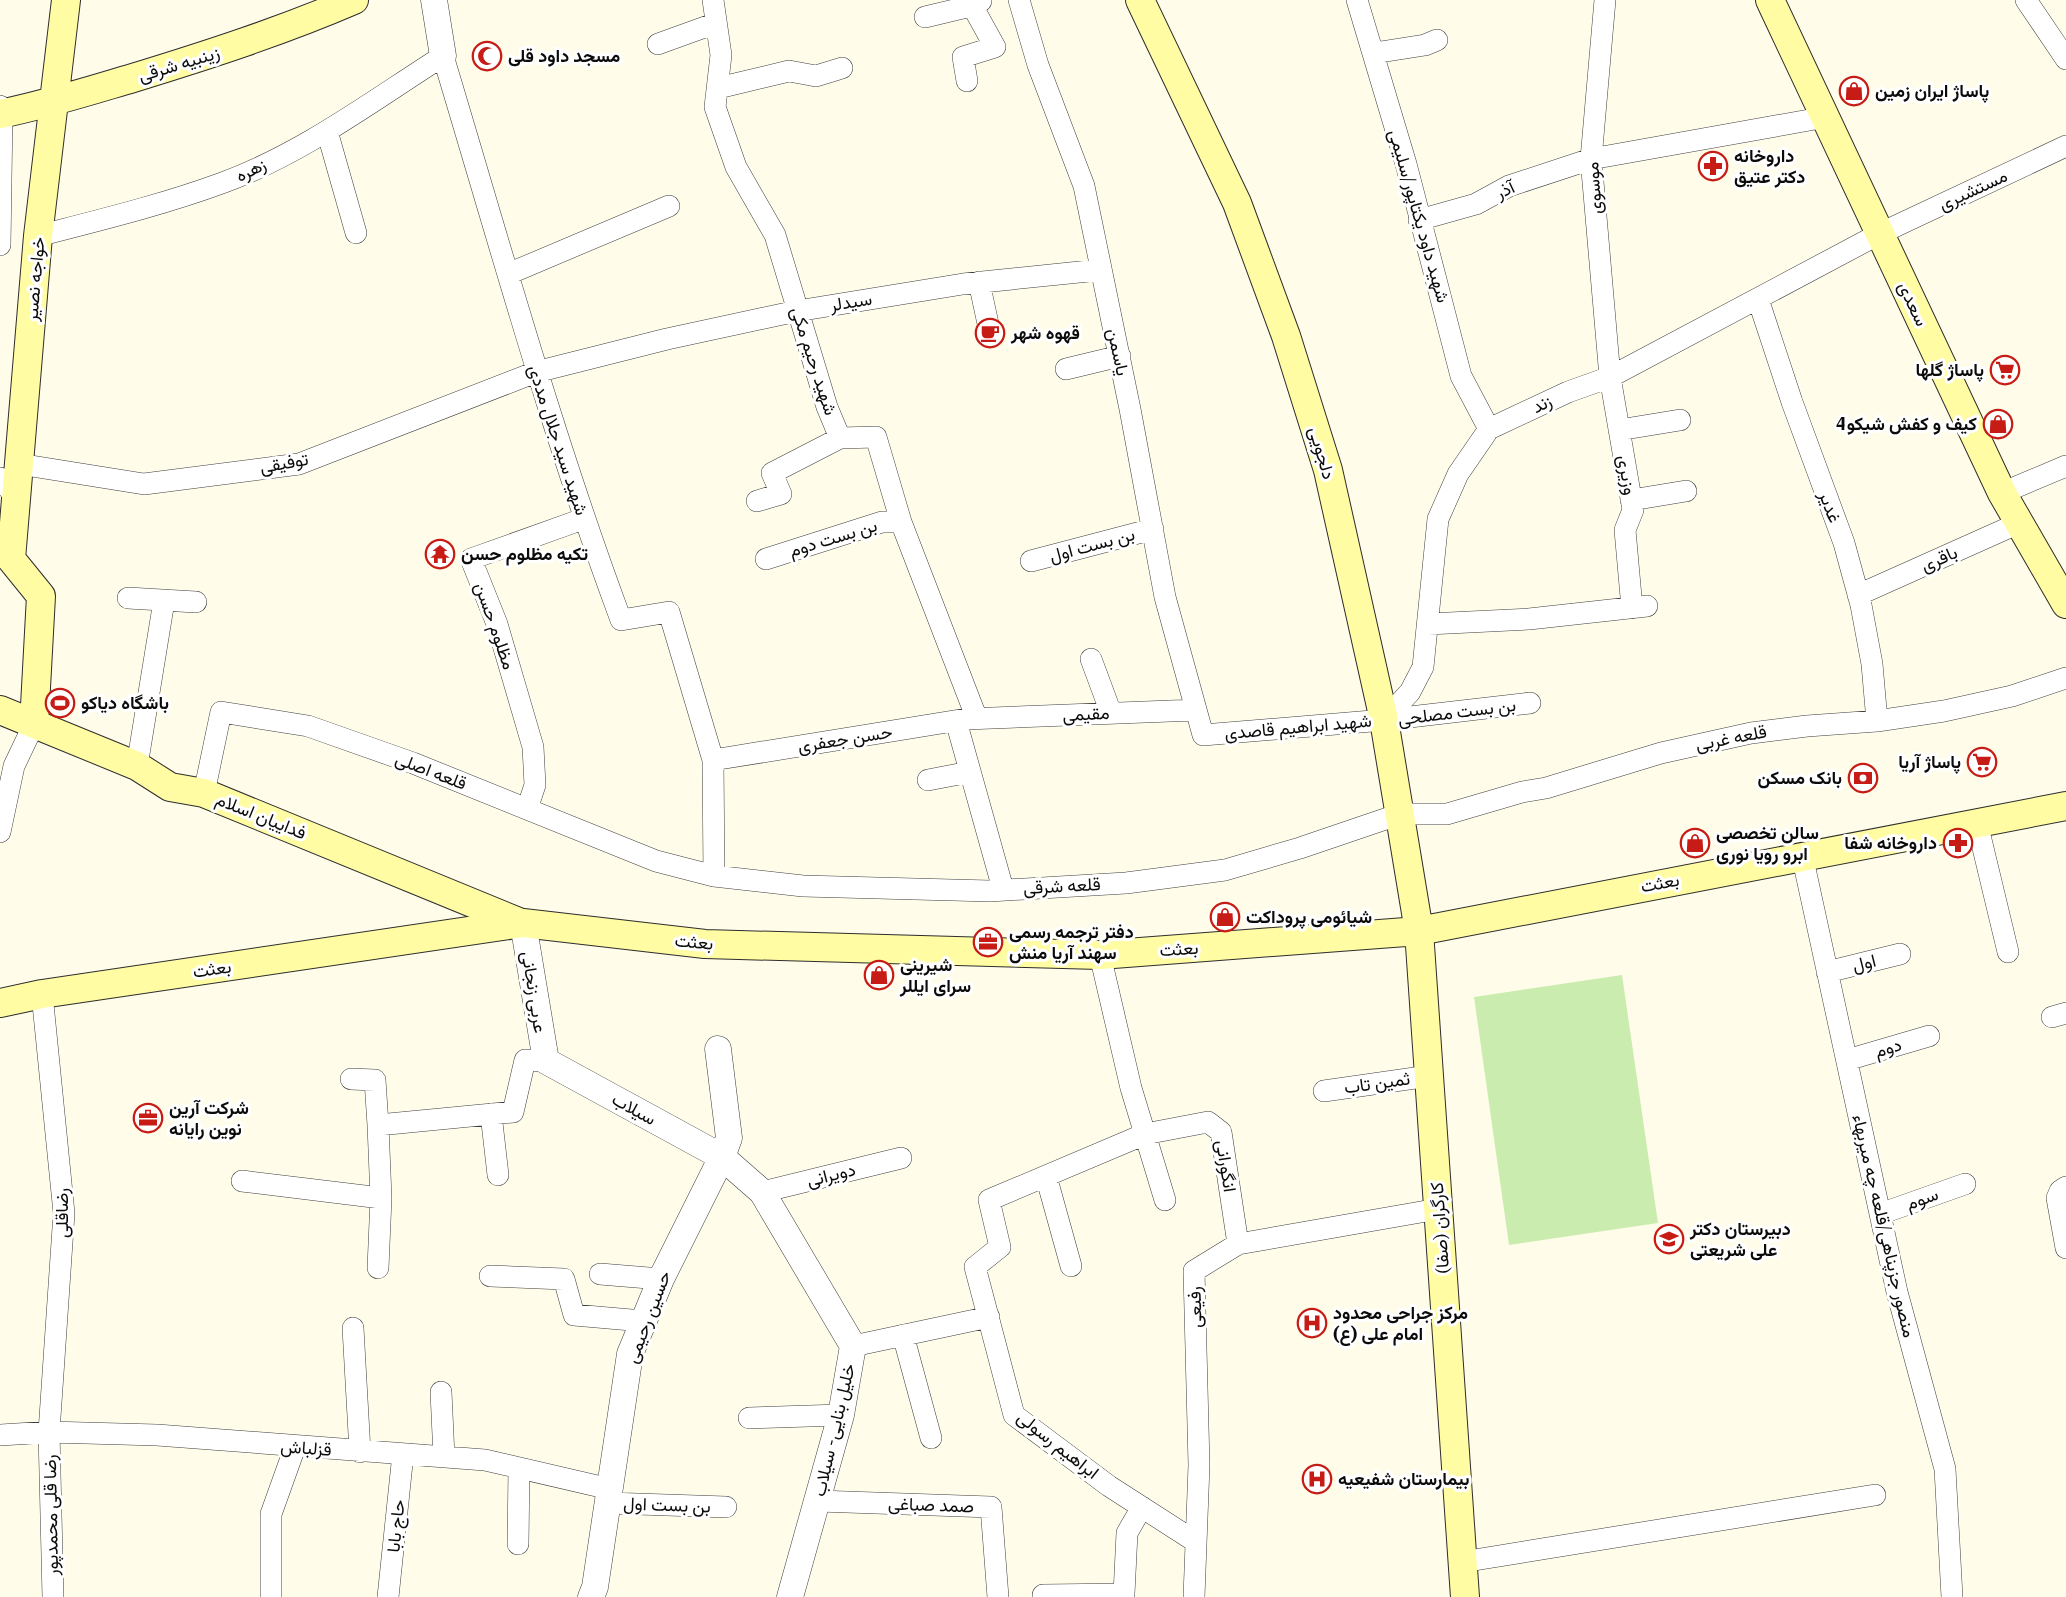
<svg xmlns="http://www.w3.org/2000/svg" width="2066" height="1597" font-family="'IBM Plex Serif',Vazirmatn,serif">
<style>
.green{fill:#caedaf}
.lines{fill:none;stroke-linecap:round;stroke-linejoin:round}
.minor-casing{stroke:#3e3e3e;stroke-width:22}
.tertiary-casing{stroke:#3e3e3e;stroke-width:27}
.secondary-casing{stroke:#2d2d2d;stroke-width:30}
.minor{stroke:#fff;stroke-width:21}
.tertiary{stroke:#fff;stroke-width:26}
.secondary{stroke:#fffca4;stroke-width:28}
.labels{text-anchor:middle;stroke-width:6;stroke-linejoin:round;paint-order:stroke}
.poi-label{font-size:18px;font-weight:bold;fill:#0b0b0b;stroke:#fff;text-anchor:start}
.street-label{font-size:18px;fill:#0b0b0b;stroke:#fff}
</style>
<rect width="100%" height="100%" fill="#fffce9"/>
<path class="green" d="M1622 975 1658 1223 1509 1245 1474 997Z"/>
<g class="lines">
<g class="minor-casing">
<path id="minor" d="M713 0 721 55 715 107 736 167 775 235 827 407 840 438
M1019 0 1038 65 1084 186 1130 409 1165 597 1203 735 1384 720 1530 703
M1357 0 1406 164 1461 376 1489 429
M1605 0 1591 159 1610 377 1633 510 1625 530 1632 608
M2026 0 2066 59
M925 17 971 6 981 1
M658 44 716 23
M1374 53 1425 45 1437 40
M967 81 963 57 995 47 969 0
M718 88 789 71 816 76 842 68
M0 106 2 114 0 245
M327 131 356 233
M1419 220 1476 204 1509 186 1591 159 1826 117
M38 236C100 220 162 205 222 183 302 154 372 101 443 56 500 245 552 435 621 620L669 612 713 760 714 876
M508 274 669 206
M979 282 990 333
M1758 299 1792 402 1844 543 1861 605 1872 664 1877 721
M1066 369 1120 356
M1619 430 1680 420
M19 464 144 484 299 464 536 372 667 339 797 311 963 284 1099 270
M0 478 16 498
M2002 493 2066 466
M1631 500 1686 491
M757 501 781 494 772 473 840 438 876 437 901 522 977 719
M766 559 882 522H901
M1031 561 1153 529
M1858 595 2019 523
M128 598 196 602
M1428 624 1529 619 1647 606
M1091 659 1111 713
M1384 720 1410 692 1423 667 1438 519 1458 474 1489 429 1568 392 1610 377 1879 234 2066 146
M956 721 1003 889
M713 760 966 719 1196 710
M137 766 164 601
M928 780 970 772
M204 793 221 712 308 726 413 763 656 861 714 876 803 886 990 891 1126 883 1225 870 1300 848 1400 814H1447L1522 792 1546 788 1661 753 1751 733 1807 726 1877 721 1944 711 2012 696 2066 678
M527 809 535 785 533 747 497 624 471 559 583 519
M1977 823 2008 952
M0 832 14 766 34 724
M1802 855 1897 1292 1945 1469 1952 1597
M1100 955 1131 1088 1165 1200
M1827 972 1900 954
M42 994 64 1213 49 1432 53 1597
M2052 1017 2066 1013
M1847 1060 1929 1036
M351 1079 375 1080 378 1125
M1324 1091 1429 1076
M491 1114 498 1175
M1046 1176 1071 1266
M242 1181 381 1198
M2066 1187 2060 1191 2057 1198 2066 1248
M762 1192 901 1158
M1880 1214 1965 1184
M378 1268 381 1198 378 1125 513 1112 525 1060 546 1061
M600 1274 661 1279
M490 1276 564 1279 574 1315 643 1321
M353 1328 360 1452
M903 1335 931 1438
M853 1346 989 1317
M441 1392 444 1457
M749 1418 841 1415
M0 1435 49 1432 157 1435 485 1460 610 1489
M818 1501 991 1507 998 1597
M608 1503 726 1507
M1196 1542 1109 1486 1014 1415 975 1267 1000 1247 989 1200 1145 1134 1208 1122 1221 1132 1238 1244
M518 1544 519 1469
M1462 1562 1875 1495
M1043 1595 1124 1594 1127 1533 1142 1507
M271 1597V1514L295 1447
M388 1597 403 1454
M1194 1597 1199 1465 1194 1271 1238 1244 1438 1209"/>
</g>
<g class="tertiary-casing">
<path id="tertiary" d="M434 0 443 56
M523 923 546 1061 722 1157 762 1192 853 1346 841 1415 790 1597
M591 1597 595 1587 630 1354 661 1279 722 1157 729 1138 718 1049"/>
</g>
<g class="secondary-casing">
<path id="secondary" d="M1140 0 1237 203 1286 336 1328 470 1384 720 1419 931 1465 1597
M1770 0 2002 493 2066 604
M0 114C45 105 89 91 133 78 208 55 282 31 354 0
M11 559 38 236 66 0
M11 559 41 596 34 724
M0 710 137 766 170 787 204 793 521 923
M0 1003 42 994 523 923 705 944 1100 955 1419 931 2066 806"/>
</g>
<use href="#minor" class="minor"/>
<use href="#tertiary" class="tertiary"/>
<use href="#secondary" class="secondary"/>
</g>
<defs>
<g id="mosque-ring" transform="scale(1.5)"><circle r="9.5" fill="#fff" stroke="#c71c16" stroke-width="1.5"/><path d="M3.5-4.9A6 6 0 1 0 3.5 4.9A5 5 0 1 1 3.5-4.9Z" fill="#c71c16"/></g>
<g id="shop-ring" transform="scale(1.5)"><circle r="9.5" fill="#fff" stroke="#c71c16" stroke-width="1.5"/><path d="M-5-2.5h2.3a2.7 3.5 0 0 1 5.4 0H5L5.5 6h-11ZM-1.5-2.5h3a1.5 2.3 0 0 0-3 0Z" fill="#c71c16"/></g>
<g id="pharmacy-ring" transform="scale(1.5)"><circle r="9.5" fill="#fff" stroke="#c71c16" stroke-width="1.5"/><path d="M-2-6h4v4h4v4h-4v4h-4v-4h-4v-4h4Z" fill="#c71c16"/></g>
<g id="cafe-ring" transform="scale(1.5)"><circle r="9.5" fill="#fff" stroke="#c71c16" stroke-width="1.5"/><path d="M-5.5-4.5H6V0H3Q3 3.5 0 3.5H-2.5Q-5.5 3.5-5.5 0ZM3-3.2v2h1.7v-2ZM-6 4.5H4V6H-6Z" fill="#c71c16"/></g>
<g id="supermarket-ring" transform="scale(1.5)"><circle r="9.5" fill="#fff" stroke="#c71c16" stroke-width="1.5"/><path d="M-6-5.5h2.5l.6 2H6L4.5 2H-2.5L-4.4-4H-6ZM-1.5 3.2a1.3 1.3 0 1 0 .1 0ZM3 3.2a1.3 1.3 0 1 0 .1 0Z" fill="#c71c16"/></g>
<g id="temple-ring" transform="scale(1.5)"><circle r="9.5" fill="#fff" stroke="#c71c16" stroke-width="1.5"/><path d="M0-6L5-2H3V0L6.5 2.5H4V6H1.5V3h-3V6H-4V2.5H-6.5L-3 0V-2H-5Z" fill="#c71c16"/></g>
<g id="stadium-ring" transform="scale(1.5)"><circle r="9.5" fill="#fff" stroke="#c71c16" stroke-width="1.5"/><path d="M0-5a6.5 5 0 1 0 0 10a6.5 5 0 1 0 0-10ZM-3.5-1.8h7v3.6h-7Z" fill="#c71c16"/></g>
<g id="bank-ring" transform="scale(1.5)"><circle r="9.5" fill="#fff" stroke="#c71c16" stroke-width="1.5"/><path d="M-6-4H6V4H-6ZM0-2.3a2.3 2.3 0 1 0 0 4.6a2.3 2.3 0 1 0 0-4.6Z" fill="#c71c16"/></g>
<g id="office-ring" transform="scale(1.5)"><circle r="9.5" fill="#fff" stroke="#c71c16" stroke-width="1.5"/><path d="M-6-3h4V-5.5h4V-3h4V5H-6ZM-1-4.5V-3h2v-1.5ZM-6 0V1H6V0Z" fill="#c71c16"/></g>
<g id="school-ring" transform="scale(1.5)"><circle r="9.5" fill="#fff" stroke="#c71c16" stroke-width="1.5"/><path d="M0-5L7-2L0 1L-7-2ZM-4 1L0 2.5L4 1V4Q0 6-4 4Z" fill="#c71c16"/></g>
<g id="hospital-ring" transform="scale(1.5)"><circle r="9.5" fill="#fff" stroke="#c71c16" stroke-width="1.5"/><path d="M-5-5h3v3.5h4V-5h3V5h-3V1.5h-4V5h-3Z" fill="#c71c16"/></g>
</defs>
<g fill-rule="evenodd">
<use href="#mosque-ring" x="487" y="56"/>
<use href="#shop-ring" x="1854" y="91"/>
<use href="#pharmacy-ring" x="1713" y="166"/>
<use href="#cafe-ring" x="990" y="333"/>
<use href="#supermarket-ring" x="2005" y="370"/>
<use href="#shop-ring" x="1998" y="424"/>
<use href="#temple-ring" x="440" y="554"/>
<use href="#stadium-ring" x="60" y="703"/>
<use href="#supermarket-ring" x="1982" y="762"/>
<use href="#bank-ring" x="1863" y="778"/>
<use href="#shop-ring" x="1695" y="843"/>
<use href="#pharmacy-ring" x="1958" y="843"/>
<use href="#shop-ring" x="1225" y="917"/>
<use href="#office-ring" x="988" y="942"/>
<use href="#shop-ring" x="879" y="975"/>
<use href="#office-ring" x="148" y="1118"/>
<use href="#school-ring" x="1669" y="1239"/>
<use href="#hospital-ring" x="1312" y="1323"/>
<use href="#hospital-ring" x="1317" y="1479"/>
</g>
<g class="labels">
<g class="poi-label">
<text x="508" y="62">مسجد داود قلی</text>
<text x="1875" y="97">پاساژ ایران زمین</text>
<text x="1734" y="162">داروخانه<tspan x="1734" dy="21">دکتر عتیق</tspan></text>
<text x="1011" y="339">قهوه شهر</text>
<text x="1984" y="376" text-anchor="end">پاساژ گلها</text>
<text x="1977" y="430" text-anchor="end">کیف و کفش شیکو4</text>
<text x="461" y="560">تکیه مظلوم حسن</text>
<text x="81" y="709">باشگاه دیاکو</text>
<text x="1961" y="768" text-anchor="end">پاساژ آریا</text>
<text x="1842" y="784" text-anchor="end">بانک مسکن</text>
<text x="1716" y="839">سالن تخصصی<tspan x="1716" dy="21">ابرو رویا نوری</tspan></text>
<text x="1937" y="849" text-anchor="end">داروخانه شفا</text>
<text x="1246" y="923">شیائومی پروداکت</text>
<text x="1009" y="938">دفتر ترجمه رسمی<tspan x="1009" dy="21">سهند آریا منش</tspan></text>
<text x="900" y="971">شیرینی<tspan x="900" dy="21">سرای ایللر</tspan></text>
<text x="169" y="1114">شرکت آرین<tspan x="169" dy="21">نوین رایانه</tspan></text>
<text x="1690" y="1235">دبیرستان دکتر<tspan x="1690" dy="21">علی شریعتی</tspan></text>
<text x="1333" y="1319">مرکز جراحی محدود<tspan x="1333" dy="21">امام علی (ع)</tspan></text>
<text x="1338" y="1485">بیمارستان شفیعیه</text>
</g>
<g class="street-label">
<text transform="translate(179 64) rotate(-17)" y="6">زینبیه شرقی</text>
<text transform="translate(251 170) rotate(-26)" y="6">زهره</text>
<text transform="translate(1594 188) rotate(-94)" y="6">موسوی</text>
<text transform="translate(1505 190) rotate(-25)" y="6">آذر</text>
<text transform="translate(1973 190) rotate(-25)" y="6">مستشیری</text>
<text transform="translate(1419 216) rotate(74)" y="6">شهید داود یکتاپور/سلیمی</text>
<text transform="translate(35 279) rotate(-85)" y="6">خواجه نصیر</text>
<text transform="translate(851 302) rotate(-9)" y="6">سیدلر</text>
<text transform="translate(1913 304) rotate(65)" y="6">سعدی</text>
<text transform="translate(1118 352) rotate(78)" y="6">یاسمن</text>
<text transform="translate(814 361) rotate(72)" y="6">شهید رحیم مکی</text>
<text transform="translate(1542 404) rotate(-25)" y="6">زند</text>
<text transform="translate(558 440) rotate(72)" y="6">شهید سید جلال مددی</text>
<text transform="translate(1322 453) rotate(74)" y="6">دلجویی</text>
<text transform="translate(284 463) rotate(-10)" y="6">توفیقی</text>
<text transform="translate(1627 475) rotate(80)" y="6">وزیری</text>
<text transform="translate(1830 507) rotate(70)" y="6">غدیر</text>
<text transform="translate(833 538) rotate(-17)" y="6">بن بست دوم</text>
<text transform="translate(1092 545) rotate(-15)" y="6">بن بست اول</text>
<text transform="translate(1939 559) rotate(-24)" y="6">باقری</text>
<text transform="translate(495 626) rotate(71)" y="6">مظلوم حسن</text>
<text transform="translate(1457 712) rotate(-7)" y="6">بن بست مصلحی</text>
<text transform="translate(1086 714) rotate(-3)" y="6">مقیمی</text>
<text transform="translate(1298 727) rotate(-5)" y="6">شهید ابراهیم قاصدی</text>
<text transform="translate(1731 738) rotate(-11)" y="6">قلعه غربی</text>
<text transform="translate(845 739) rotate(-9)" y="6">حسن جعفری</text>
<text transform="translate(431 771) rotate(21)" y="6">قلعه اصلی</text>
<text transform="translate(261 816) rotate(22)" y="6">فداییان اسلام</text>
<text transform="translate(1660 883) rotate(-11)" y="6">بعثت</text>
<text transform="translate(1062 886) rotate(-3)" y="6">قلعه شرقی</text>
<text transform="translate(694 942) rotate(5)" y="6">بعثت</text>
<text transform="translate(1179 949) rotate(-4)" y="6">بعثت</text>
<text transform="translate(1864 963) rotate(-14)" y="6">اول</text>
<text transform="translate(212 969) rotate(-8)" y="6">بعثت</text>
<text transform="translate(534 992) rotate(81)" y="6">عربی زنجانی</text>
<text transform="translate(1888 1048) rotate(-17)" y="6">دوم</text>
<text transform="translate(1377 1083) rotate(-8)" y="6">ثمین تاب</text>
<text transform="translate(634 1109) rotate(29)" y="6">سیلاب</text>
<text transform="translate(1226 1166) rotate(81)" y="6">انگورانی</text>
<text transform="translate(831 1175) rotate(-14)" y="6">دویرانی</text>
<text transform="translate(1922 1199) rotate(-20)" y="6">سوم</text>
<text transform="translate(62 1213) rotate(-90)" y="6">رضاقلی</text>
<text transform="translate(1884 1226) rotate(77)" y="6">منصور جزپناهی/قلعه چه میربهاء</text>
<text transform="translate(1440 1228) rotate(-94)" y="6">کارگران (صفا)</text>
<text transform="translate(1195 1307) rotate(-91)" y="6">رفیعی</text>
<text transform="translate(648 1317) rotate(-69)" y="6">حسین رحیمی</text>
<text transform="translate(834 1430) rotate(-77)" y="6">خلیل بنایی- سیلاب</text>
<text transform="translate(1058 1445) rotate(38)" y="6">ابراهیم رسولی</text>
<text transform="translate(306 1448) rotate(4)" y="6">قزلباش</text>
<text transform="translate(667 1505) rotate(2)" y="6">بن بست اول</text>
<text transform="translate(931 1505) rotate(2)" y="6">صمد صباغی</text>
<text transform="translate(51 1515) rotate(-91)" y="6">رضا قلی محمدپور</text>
<text transform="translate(396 1526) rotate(-84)" y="6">حاج بابا</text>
</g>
</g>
</svg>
